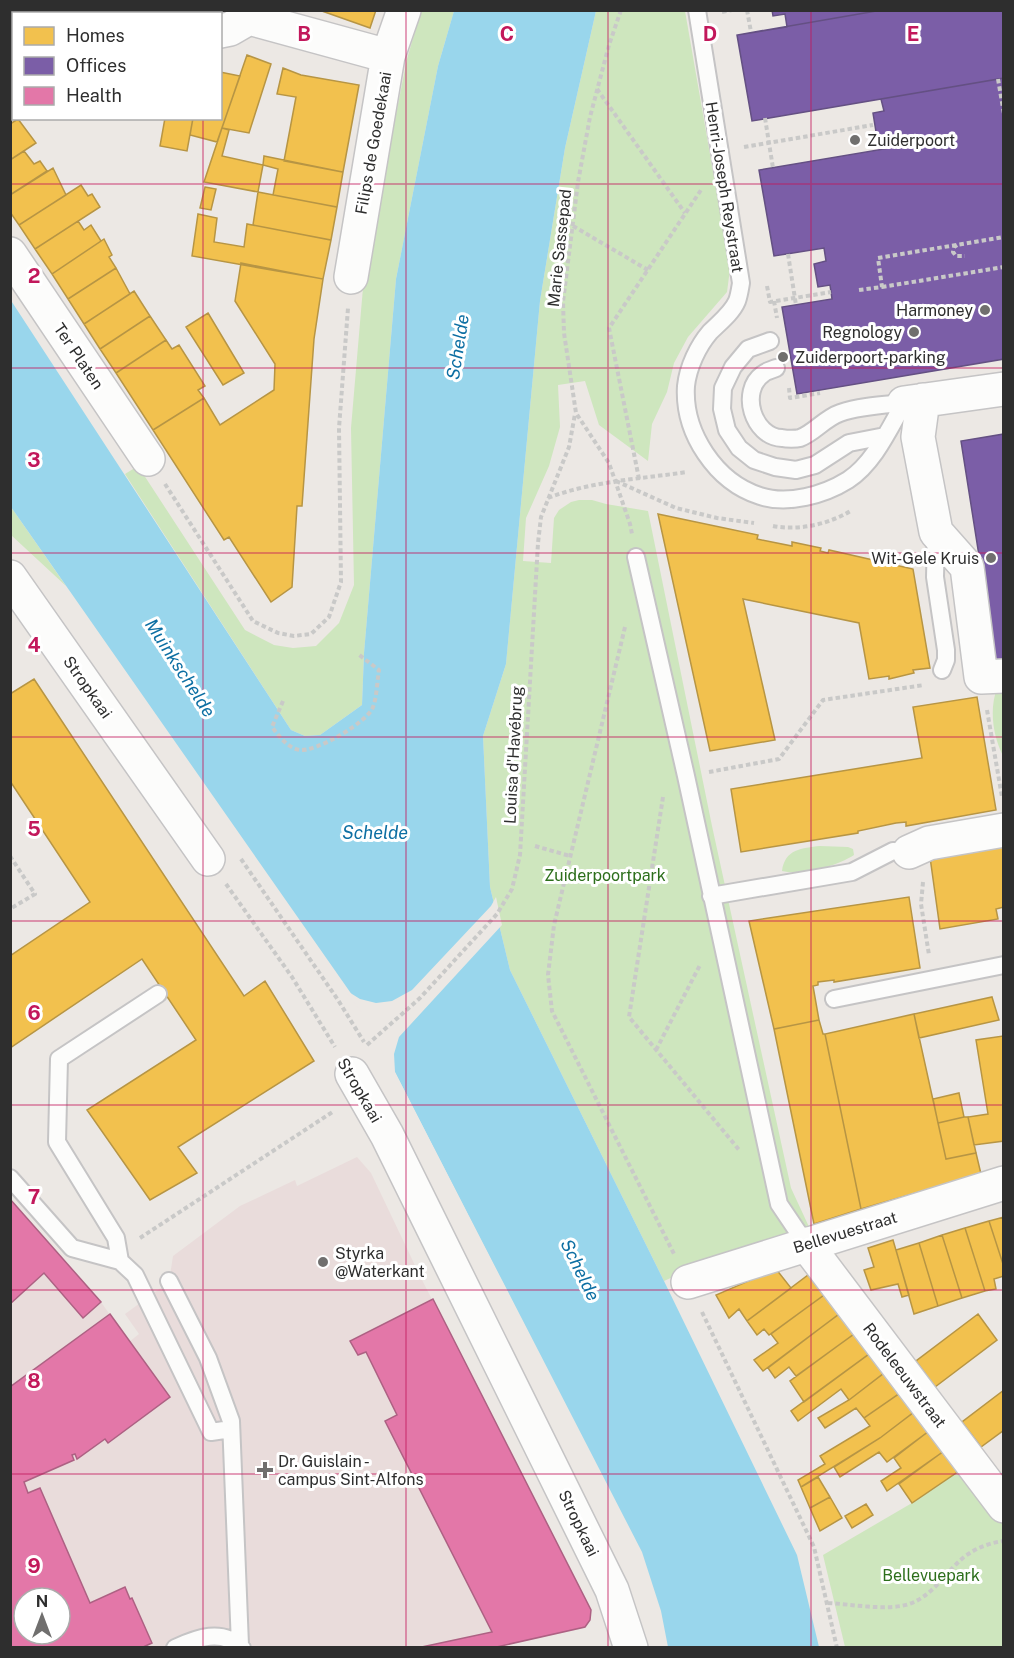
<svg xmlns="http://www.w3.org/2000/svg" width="1014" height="1658" font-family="'Public Sans',sans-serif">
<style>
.medical{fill:#e9dcdb;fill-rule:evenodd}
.green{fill:#cee6be}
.water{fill:#99d6ec}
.pier{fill:#ece8e4}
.homes{fill:#f2c14e;stroke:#b79544;stroke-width:1.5}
.offices{fill:#7b5ea7;stroke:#645083;stroke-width:1.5}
.health{fill:#e377a8;stroke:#ad6183;stroke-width:1.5;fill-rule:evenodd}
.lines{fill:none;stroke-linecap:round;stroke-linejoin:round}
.lane-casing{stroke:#c5c4c5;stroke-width:20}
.street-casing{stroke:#c5c4c5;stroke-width:36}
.path{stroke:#c9c9c8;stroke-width:4;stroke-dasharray:4.5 3;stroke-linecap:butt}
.lane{stroke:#fcfcfb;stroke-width:16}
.street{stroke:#fcfcfb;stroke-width:33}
.grid{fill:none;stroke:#c2185b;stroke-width:1.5;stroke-opacity:0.55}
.poi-dot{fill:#706f6e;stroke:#fff;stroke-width:2}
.labels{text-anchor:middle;stroke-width:6;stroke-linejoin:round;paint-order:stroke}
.poi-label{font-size:16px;fill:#2e2e2e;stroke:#fff;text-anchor:start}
.street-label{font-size:16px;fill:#2e2e2e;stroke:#fff}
.park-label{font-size:16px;fill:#2c6e1b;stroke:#fff}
.water-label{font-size:18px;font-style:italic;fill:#0d6fa3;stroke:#fff}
.grid-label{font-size:20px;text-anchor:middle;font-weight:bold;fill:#c2185b;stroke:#fff;stroke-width:6;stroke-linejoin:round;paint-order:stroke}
</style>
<rect width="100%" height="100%" fill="#ece8e4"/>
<path class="medical" d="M357 1157 371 1173 421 1278 591 1610 588 1624 580 1629 492 1648 11 1647 10 1199 101 1302 129 1342 139 1334 125 1314 169 1282 173 1256 240 1206 295 1180 297 1186ZM24 1598H60V1634H24Z"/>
<path class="green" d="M421 11H454L438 66 396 279 364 653 362 705 320 735 305 736 291 730 125 474 138 466 245 630 274 645 293 648 316 646 339 623 354 585 351 428 364 276 407 59Z
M596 11H685L730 269 727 292 688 337 674 363 667 392 652 424 648 461 599 425 585 381 558 385 560 427 549 466 526 518 523 561 551 563 554 518 559 510 571 502 579 500H592L606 504 648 511 712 826 791 1188 810 1229 695 1267 664 1281 510 970 490 887 483 736 506 664 540 301 565 148Z
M10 507H11L66 586 11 535Z
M1003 686V756C993 736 989 710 997 688Z
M820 846 848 847 853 849 854 855C837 866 802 876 782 871 785 849 802 848 820 846Z
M959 1471 1003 1520V1647H845L823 1555 912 1503Z"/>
<path class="water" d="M454 11H596L565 148 540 301 506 664 483 736 490 887 510 970 664 1281 797 1555 819 1647H668L661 1611 642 1552 364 1012 11 507 10 299 291 730 305 736 320 735 362 705 364 653 396 279 438 66Z"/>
<path class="pier" d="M82 615 91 626 271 886 174 748Z
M496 897 502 925 399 1037 394 1054 395 1072 624 1520 626 1528 362 1013 344 989 360 999 376 1003 392 1001 412 990 491 906Z"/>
<path class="homes" d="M10 10H31L33 14H14V23L10 25Z
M319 10H376L370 28Z
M247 55 271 64 249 133 222 128Z
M283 68 301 75 359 85 343 172 284 161 296 97 277 94Z
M220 72 240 76 217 142 190 135 193 118H220Z
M165 118H193L187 151 160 146Z
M18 119 36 143 10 160V124Z
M222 128 229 130 222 156 263 165 258 192 204 182Z
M24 151 34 164 40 161 47 171 10 195V160Z
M264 156 343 172 337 207 273 195 278 169 263 165Z
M53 168 66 195 19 225 10 212V195Z
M81 185 88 196 92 194 100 207 35 249 19 225Z
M205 187 216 189 211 210 200 208Z
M258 192 337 207 331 240 253 225Z
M198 214 217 218 214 242 244 247 247 224 331 240 323 279 192 256Z
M78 221 84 230 91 225 101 241 52 274 35 249Z
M104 239 112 255 109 257 116 268 68 299 52 274Z
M241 263 323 279 314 339 302 506H297L292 587 271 602 229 537 224 540 153 430 204 398 220 425 274 390 275 364 235 301Z
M116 268 130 294 84 324 68 299Z
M134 291 150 316 100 349 84 324Z
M208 313 244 373 223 385 186 327Z
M150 316 166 340 116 373 100 349Z
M166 340 172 349 179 345 205 386 198 390 204 398 153 430 116 373Z
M658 514 758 535 757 539 792 546V542L821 548 820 551 828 553 829 550 913 569 930 668 913 670 914 673 889 679V676L869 679 859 623 743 599 775 740 710 751Z
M34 679 244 996 265 981 314 1061 178 1147 197 1173 150 1200 87 1110 196 1040 142 959 10 1048V956L90 902 10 781V694Z
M977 697 996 810 906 826V822L896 823 858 831V833L741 852 731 789 922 758 913 707Z
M1004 844V907L996 909 998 919 940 929 930 857Z
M909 897 920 968 834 982V980L818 982V985L813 986 819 1020 774 1029 749 921Z
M992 997 999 1020 919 1038 914 1014Z
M914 1014 946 1159 976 1153 981 1174 861 1209 825 1034Z
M819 1020 823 1034H825L861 1209 814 1224 774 1029Z
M1003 1036 1004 1141 974 1145 968 1117 988 1114 976 1040Z
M959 1093 964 1117 938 1123 933 1099Z
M964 1117H968L976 1153 946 1159 938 1123Z
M1004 1217V1267L989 1221Z
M989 1221 1004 1267V1276L994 1279 996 1289 985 1291 965 1228Z
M965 1228 985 1291 962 1298 942 1235Z
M942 1235 962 1298 938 1306 919 1243Z
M893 1240 909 1295 902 1297 898 1284 871 1290 864 1270 874 1267 868 1248Z
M919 1243 938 1306 914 1314 896 1250Z
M776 1269 791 1288 747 1321 739 1309 729 1318 716 1295Z
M808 1275 824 1295 769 1335 764 1329 757 1335 747 1321Z
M824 1295 839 1314 763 1371 754 1360 778 1343 771 1334Z
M839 1314 854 1334 796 1376 789 1367 775 1378 768 1368Z
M978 1314 997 1340 935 1387 916 1361Z
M854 1334 869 1354 804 1402 790 1381Z
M869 1354 884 1373 849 1400 841 1389 798 1421 791 1411Z
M884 1373 900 1393 864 1418 856 1408 825 1428 818 1418 849 1400Z
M1004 1390V1430L981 1447 962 1422Z
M900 1393 914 1412 880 1438 801 1487 798 1480 825 1464 820 1456 870 1426 864 1418Z
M914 1412 929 1431 887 1462 879 1452 840 1477 834 1467 880 1438Z
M929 1431 944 1451 887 1491 881 1481 901 1468 894 1458Z
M944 1451 959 1471 912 1503 899 1484Z
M818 1477 830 1497 810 1508 801 1487Z
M830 1497 842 1518 820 1531 810 1508Z
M866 1504 873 1515 852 1528 845 1516Z"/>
<path class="offices" d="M772 10H1004V359L797 394 782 307 832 299 830 285 818 287 814 264 826 261 824 248 774 256 759 170 890 148 888 136 877 138 873 113 884 111 881 99 752 121 737 35 787 27 785 14 773 16Z
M882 10H1004V78L752 121 737 35Z
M1004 434V663L996 664 961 441Z"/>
<path class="health" d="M10 1199 101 1302 83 1318 44 1273 10 1304Z
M433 1299 591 1610 590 1620 585 1627 492 1648H417L492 1632 385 1421 397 1415 366 1352 358 1355 350 1341Z
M110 1314 170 1397 108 1443 105 1439 77 1459 75 1454 72 1455 74 1460 24 1482 28 1493 40 1488 90 1603 125 1587 130 1599 132 1598 152 1643 141 1648H10V1387ZM24 1598H60V1634H24Z"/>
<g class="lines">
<g class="lane-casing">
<path id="lane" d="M697 10 741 283C740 289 739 296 737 301 732 313 719 323 710 332 698 346 688 367 686 386 683 433 716 482 760 496 788 505 824 495 848 480 874 463 889 429 904 403
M770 341 748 349 733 367 723 388 722 409 727 430 739 448 754 460 775 467 796 470 815 465 849 443 885 436
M776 368C772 370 766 371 763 374 739 391 753 437 782 438 787 439 796 439 800 438 814 433 825 418 840 413 860 406 883 405 904 403
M936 534 935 577 946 650V660L942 670
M636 557 686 776 779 1204 806 1244
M711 896 852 872 893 851 909 852
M834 999 1004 965
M10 1178 72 1248 120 1261 135 1275 211 1432 231 1429
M120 1261 116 1238 57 1142 59 1059 158 994
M169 1281 208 1358 231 1421 240 1645
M175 1648C197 1638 222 1628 242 1648"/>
</g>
<g class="street-casing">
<path id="street" d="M244 10 249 18 388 56
M83 14 89 10
M220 31 230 29 249 18
M10 58 14 56
M10 254 148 459
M351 277 388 56 404 10
M923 400 918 437 936 532 967 567 981 677 1004 676
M904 403 1004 389
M10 577 208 859
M909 852 929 843 1004 830
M352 1074 387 1135 612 1590 631 1648
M806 1244 1004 1506
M688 1282 1004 1183"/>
</g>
<path class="path" d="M621 10 609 45 590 117 578 182 563 302 564 333 576 413 609 463 630 524 632 534
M747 10 751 32
M722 12 732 10
M998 79 1004 114
M597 89 685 213
M765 118 773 168
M744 147 873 125
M573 226 648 270
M957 245 954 247 953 252 956 256H965
M788 254 796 305
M767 286 770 302 831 292
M882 287 1004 267
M859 290 882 287 878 258 1004 237
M774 301 777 318
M789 388 790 398 820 393
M639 479 609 328 701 190
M616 481 676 508 717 518 754 523
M165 484 253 621 278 633 294 636 311 634 329 617 341 582 339 428 348 308
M548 498C592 481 640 479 687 472
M773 526C799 531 830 524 852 510
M625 627 554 925 548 975 552 1011 674 1254
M283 701 272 727C279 736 287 748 300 750 316 752 368 722 373 707 377 696 377 682 379 670L358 654
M987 710 1002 797
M709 772 779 759 823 700 924 685
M663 797 629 1017 740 1151
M535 846 570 856
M10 856 35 894 10 909
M241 859 338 1000 364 1042
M923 882 921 904 929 955
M226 884 292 977 335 1047
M367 1045 420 998 497 914 512 889 520 855 538 543 541 517 569 447 575 414
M656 1050 700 965
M140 1238 334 1111
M702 1312 814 1547 837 1648
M828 1603C852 1604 889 1612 912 1603 935 1593 946 1572 964 1557 976 1548 989 1543 1003 1541"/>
<use href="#lane" class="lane"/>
<use href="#street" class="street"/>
</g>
<path class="grid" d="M203 10V14M406 10V1648M608 10V1648M811 10V1648M203 118V1648M10 184H1004M10 368H1004M10 553H1004M10 737H1004M10 921H1004M10 1105H1004M10 1290H1004M10 1474H1004"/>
<g class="poi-dot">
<circle cx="855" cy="140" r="6"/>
<circle cx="985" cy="310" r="6"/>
<circle cx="914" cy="332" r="6"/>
<circle cx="783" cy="357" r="6"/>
<circle cx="991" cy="558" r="6"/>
<circle cx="323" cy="1262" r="6"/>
<path d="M262 1461h6v6h6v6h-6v6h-6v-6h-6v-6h6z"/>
</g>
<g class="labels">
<g class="poi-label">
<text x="867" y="146">Zuiderpoort</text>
<text x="973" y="316" text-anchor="end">Harmoney</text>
<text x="902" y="338" text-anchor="end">Regnology</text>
<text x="795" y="363">Zuiderpoort-parking</text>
<text x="979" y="564" text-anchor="end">Wit-Gele Kruis</text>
<text x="335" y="1259">Styrka<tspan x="335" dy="18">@Waterkant</tspan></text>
<text x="278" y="1467">Dr. Guislain -<tspan x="278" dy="18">campus Sint-Alfons</tspan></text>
</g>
<g class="street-label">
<text transform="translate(373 143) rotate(-80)" y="6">Filips de Goedekaai</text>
<text transform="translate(725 187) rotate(81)" y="6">Henri-Joseph Reystraat</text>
<text transform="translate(559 248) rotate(-84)" y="6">Marie Sassepad</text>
<text transform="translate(79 356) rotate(56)" y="6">Ter Platen</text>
<text transform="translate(88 687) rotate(55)" y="6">Stropkaai</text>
<text transform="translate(513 755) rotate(-87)" y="6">Louisa d'Havébrug</text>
<text transform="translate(360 1090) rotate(60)" y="6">Stropkaai</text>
<text transform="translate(845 1232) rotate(-17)" y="6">Bellevuestraat</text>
<text transform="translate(905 1375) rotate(53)" y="6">Rodeleeuwstraat</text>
<text transform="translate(579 1523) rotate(64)" y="6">Stropkaai</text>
</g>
<g class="park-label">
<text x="605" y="881">Zuiderpoortpark</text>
<text x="931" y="1581">Bellevuepark</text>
</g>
<g class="water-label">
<text transform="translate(458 347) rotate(-81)" y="6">Schelde</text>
<text transform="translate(180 668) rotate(57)" y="6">Muinkschelde</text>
<text x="375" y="839">Schelde</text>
<text transform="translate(580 1270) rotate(64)" y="6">Schelde</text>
</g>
</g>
<g class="grid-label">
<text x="304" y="41">B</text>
<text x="507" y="41">C</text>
<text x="710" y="41">D</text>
<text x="913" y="41">E</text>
<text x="34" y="283">2</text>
<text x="34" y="467">3</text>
<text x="34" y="652">4</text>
<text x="34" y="836">5</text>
<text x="34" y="1020">6</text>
<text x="34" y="1204">7</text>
<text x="34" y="1388">8</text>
<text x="34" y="1573">9</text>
</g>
<rect width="1014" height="1658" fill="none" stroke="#2e2e2e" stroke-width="24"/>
<rect x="12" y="12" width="210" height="108" fill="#ffffff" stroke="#ababab" stroke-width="1.5"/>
<rect x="24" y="27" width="30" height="18" fill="#f2c14e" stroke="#ababab" stroke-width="1.5"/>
<text x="66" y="42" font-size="18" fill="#2e2e2e">Homes</text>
<rect x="24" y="57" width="30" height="18" fill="#7b5ea7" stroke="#ababab" stroke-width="1.5"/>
<text x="66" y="72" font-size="18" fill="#2e2e2e">Offices</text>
<rect x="24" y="87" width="30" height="18" fill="#e377a8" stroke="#ababab" stroke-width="1.5"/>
<text x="66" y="102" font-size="18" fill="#2e2e2e">Health</text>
<g transform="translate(42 1616)"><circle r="28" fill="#ffffff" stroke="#ababab" stroke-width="1.5"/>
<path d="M0-4.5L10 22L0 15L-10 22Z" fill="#706f6e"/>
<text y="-9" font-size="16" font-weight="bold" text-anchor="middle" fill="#2e2e2e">N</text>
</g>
</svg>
